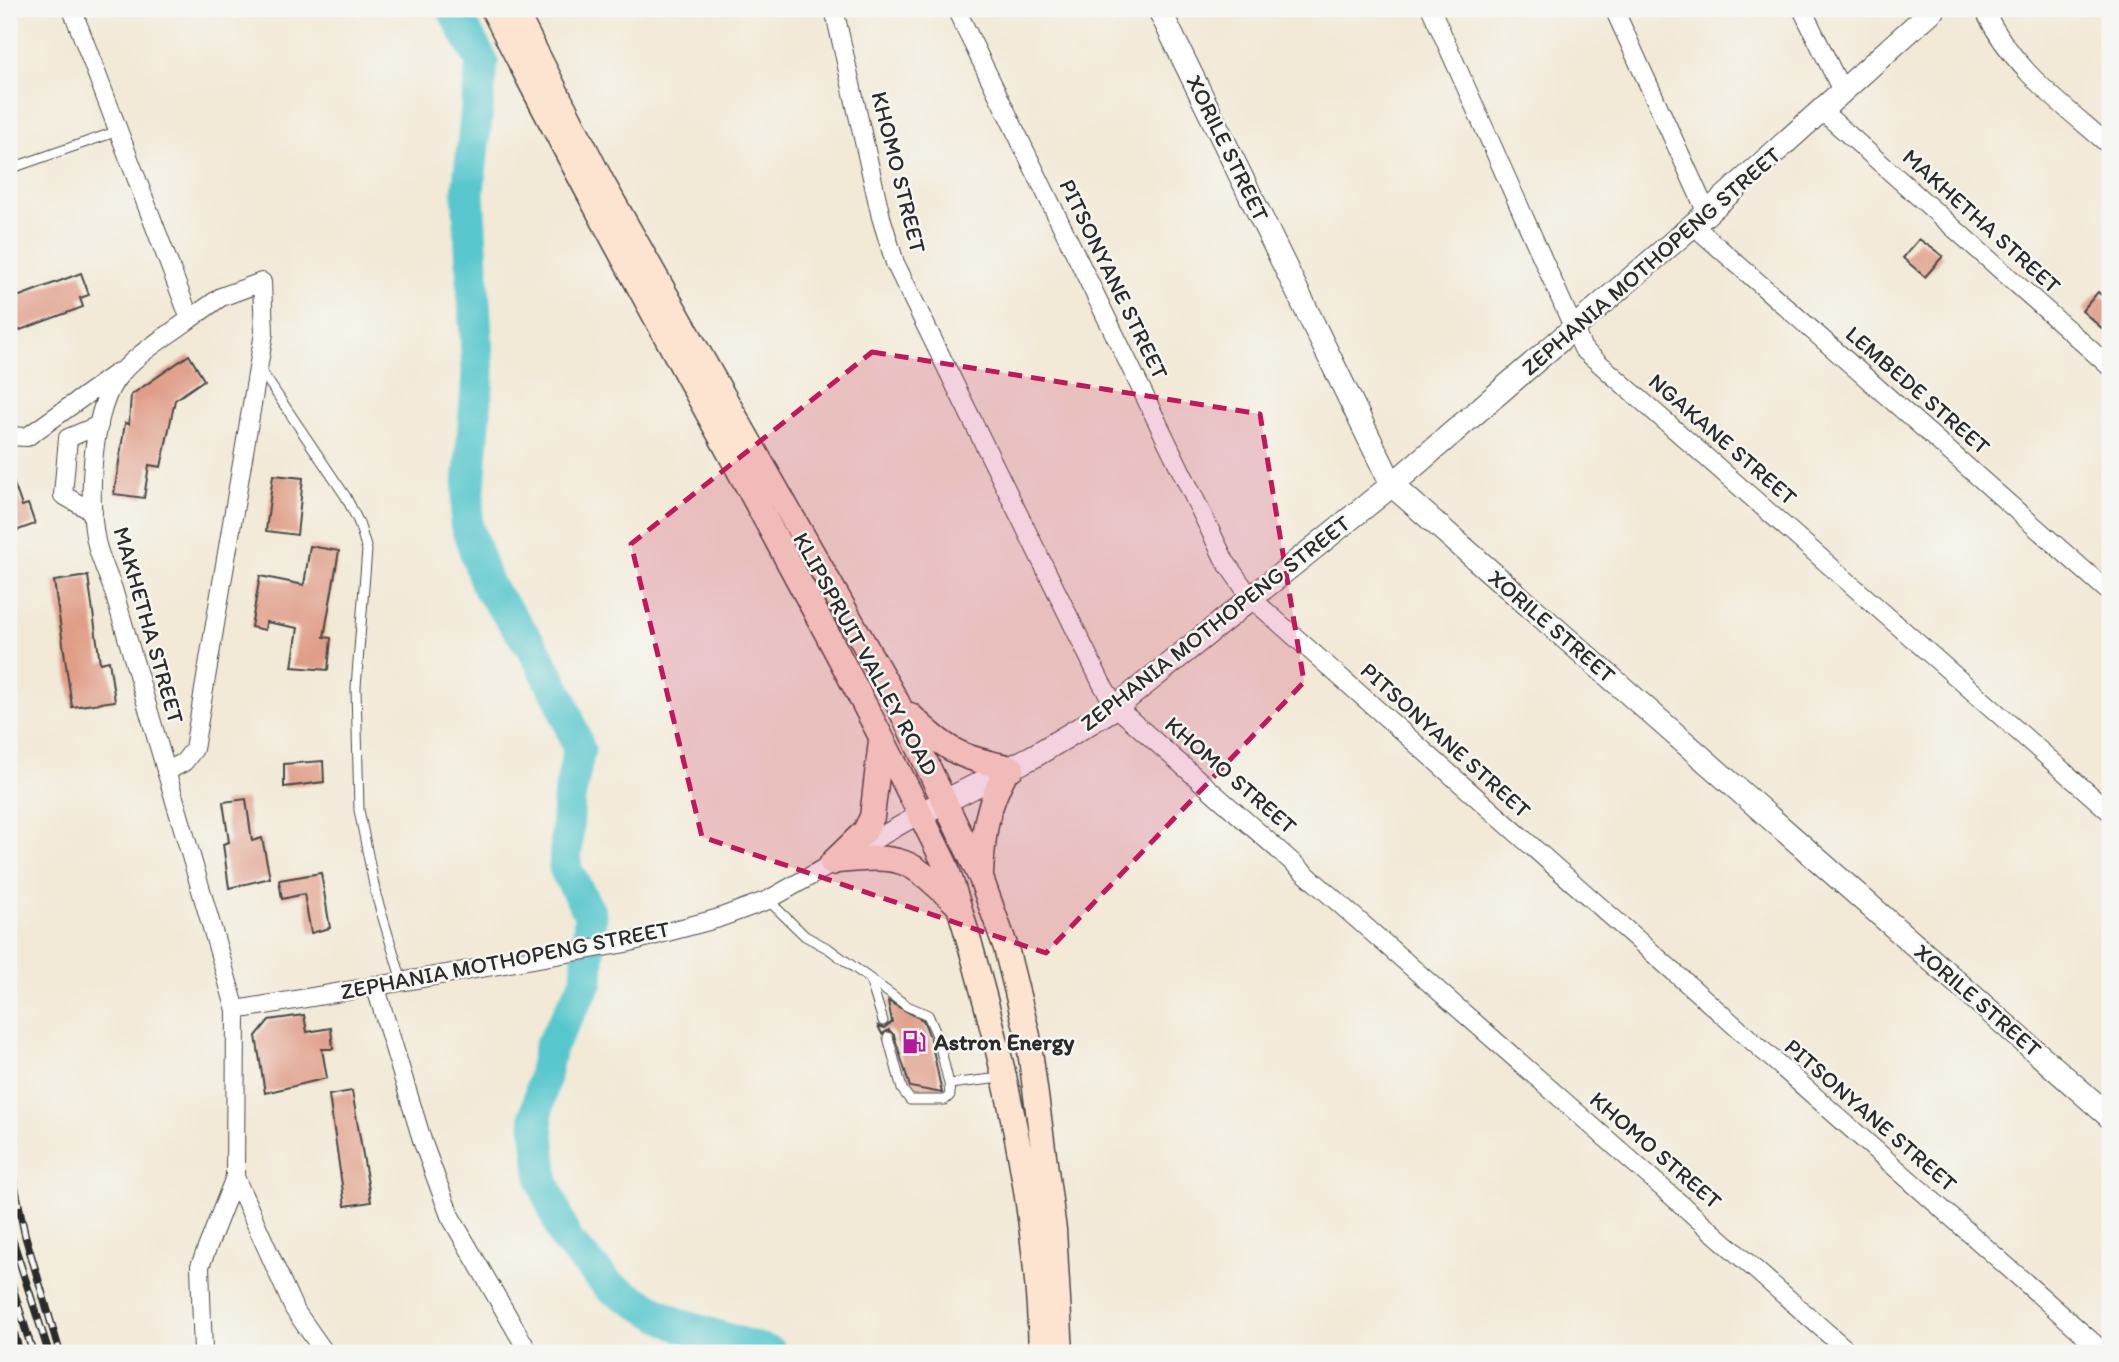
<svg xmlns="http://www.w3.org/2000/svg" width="2119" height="1362" font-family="Itim,sans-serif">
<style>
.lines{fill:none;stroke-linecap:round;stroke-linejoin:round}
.river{stroke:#59c7cd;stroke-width:33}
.building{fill:#e09e88}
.service-casing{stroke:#494845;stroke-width:11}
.minor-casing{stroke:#494845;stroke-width:20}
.tertiary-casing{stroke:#494845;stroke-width:25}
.secondary-casing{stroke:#494845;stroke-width:27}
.service{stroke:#fff;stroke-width:9}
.minor{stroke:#fff;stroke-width:18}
.tertiary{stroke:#fff;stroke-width:23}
.secondary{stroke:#fde4d1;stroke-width:24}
.rail-casing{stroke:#2b2b2b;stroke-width:8}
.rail{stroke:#f6f6f2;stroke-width:5;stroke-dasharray:16;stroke-linecap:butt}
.marked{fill:#c2185b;fill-opacity:0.2;stroke:#c2185b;stroke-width:5;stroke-dasharray:14 9;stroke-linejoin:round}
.labels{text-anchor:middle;stroke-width:5;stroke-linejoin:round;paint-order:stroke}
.street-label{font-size:23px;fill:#2b2b2b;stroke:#f6f6f2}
.poi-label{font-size:23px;font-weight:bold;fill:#2b2b2b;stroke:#f6f6f2;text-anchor:start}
</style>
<rect width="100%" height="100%" fill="#f6f6f2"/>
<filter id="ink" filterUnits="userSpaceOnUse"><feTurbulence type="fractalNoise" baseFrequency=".0143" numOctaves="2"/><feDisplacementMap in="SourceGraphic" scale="14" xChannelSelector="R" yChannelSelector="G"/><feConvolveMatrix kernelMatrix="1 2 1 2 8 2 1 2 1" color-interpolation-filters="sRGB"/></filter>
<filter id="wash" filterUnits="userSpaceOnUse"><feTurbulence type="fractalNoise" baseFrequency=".00686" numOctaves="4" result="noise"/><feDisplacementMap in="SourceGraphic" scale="28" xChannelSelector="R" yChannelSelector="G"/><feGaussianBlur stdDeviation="1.57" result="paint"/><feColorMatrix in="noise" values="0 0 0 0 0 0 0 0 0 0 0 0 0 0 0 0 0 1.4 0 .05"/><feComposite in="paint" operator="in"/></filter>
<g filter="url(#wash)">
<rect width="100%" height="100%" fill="#f2e9d6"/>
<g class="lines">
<path class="river" d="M453 9 482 62 468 192 478 374 466 524 487 585 533 648 561 700 579 750 569 799 565 868 590 914 587 981 550 1047 536 1115 543 1181 566 1240 610 1287 677 1324 771 1353"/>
</g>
<g id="blocks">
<path class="building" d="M1919 239 1943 256 1925 277 1903 258Z
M81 273 89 295 80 298 83 307 15 332 9 316V300Z
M2098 292 2110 303V323L2104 330 2082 311Z
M189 355 204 380 175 400 161 467 149 465 144 498 114 494 125 423 129 424 131 395Z
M9 475H11L22 506 28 504 35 524 13 532 9 520Z
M273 475 303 478 297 535 266 531Z
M310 546 339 551 324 637 331 638 328 670 292 667 298 628 266 622 265 630 251 627 260 576 304 585Z
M88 576 100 663 109 661 115 701 72 707 54 581Z
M323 761 324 782 284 787V764Z
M246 799 252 841 262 838 270 878 229 888 223 844 229 842 223 802Z
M321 873 330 928 311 933 304 894 282 899 279 880Z
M888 1001 923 1020 931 1040 942 1093 910 1087 894 1035 889 1030 882 1034 878 1026 884 1028 892 1022Z
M304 1015 307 1032 331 1028 333 1049H322L327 1078 265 1093 256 1036 269 1020Z
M352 1091 371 1202 345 1206 329 1095Z"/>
</g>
</g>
<g filter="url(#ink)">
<use href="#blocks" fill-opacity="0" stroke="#494845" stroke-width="2"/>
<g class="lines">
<g class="service-casing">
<path id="service" d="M9 169 118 131
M260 369 346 497 359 523 367 550 356 687 359 810 376 895 402 981
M768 900 805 936 829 949 907 1006 928 1015 938 1038 949 1084 1001 1078
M870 979 883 1021
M888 1037 902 1089 910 1100H945L950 1095 949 1084"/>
</g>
<g class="minor-casing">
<path id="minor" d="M72 9 190 319C165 338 133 355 115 381 91 416 86 508 98 549 102 562 108 576 113 589L236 1010 235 1177 200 1266 203 1353
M834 9 881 217 895 263 1102 684 1116 707 1850 1353
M956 9 1225 561 1251 598 2105 1353
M1431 9 1583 349 2110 812
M1614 9 1707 213
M1802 9 1842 91
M1984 9C2011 68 2062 104 2110 146
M1822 111 2110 367
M1693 225 2110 593
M9 436 27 437 118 372
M93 512 63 495 68 438 99 425
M166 772 184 762 194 749 264 333 262 282 221 297 190 319
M375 985 423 1143 450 1216 529 1353
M236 1010 626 943 716 919 768 900 920 814
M235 1177 294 1309 325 1353"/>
</g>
<g class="tertiary-casing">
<path id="tertiary" d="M1159 9 1392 485 2110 1117
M920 814 1034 756 1116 707 1392 485 1707 213 1934 9"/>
</g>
<g class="secondary-casing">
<path id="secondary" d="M493 9C638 297 803 574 945 864 962 911 974 959 987 1007 1017 1122 1038 1234 1041 1353
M514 9 603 184 897 702 981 878 1006 948 1028 1036 1054 1230 1061 1353
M910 715C948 752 961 758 1012 768
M837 861C906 854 908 859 958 905
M832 863 865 831 872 817 881 741
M981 874C983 833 986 808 1006 771"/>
</g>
<use href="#service" class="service"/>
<use href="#minor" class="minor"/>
<use href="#tertiary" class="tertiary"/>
<use href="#secondary" class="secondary"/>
<g class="rail-casing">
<path id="rail" d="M9 1159 25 1235 60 1353
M9 1229 49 1353
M9 1276 33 1353
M9 1317 20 1353"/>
</g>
<use href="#rail" class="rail"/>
</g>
</g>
<path class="marked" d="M872 352 1260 414 1304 682 1046 953 702 837 631 544Z"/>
<defs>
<g id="fuel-bare" transform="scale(1.89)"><path d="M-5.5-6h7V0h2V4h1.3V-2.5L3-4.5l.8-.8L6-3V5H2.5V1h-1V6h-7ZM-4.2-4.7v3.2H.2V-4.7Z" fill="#b5179e" stroke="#f6f6f2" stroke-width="2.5" paint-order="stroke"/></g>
</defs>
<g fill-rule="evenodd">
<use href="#fuel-bare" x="914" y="1042"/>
</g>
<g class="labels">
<g class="street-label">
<text transform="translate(1228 148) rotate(64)" y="8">XORILE STREET</text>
<text transform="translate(899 172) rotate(76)" y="8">KHOMO STREET</text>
<text transform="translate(1982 221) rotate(42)" y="8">MAKHETHA STREET</text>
<text transform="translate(1651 261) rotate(-41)" y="8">ZEPHANIA MOTHOPENG STREET</text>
<text transform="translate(1114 279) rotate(64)" y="8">PITSONYANE STREET</text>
<text transform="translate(1918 390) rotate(41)" y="8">LEMBEDE STREET</text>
<text transform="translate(1723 439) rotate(41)" y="8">NGAKANE STREET</text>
<text transform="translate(1215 623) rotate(-38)" y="8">ZEPHANIA MOTHOPENG STREET</text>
<text transform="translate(149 625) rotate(74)" y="8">MAKHETHA STREET</text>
<text transform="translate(1552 626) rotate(41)" y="8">XORILE STREET</text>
<text transform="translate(866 654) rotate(61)" y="8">KLIPSPRUIT VALLEY ROAD</text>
<text transform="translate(1446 740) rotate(42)" y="8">PITSONYANE STREET</text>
<text transform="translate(1231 775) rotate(41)" y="8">KHOMO STREET</text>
<text transform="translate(505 960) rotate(-11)" y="8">ZEPHANIA MOTHOPENG STREET</text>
<text transform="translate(1978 1000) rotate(41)" y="8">XORILE STREET</text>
<text transform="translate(1871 1115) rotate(41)" y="8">PITSONYANE STREET</text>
<text transform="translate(1656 1150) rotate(41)" y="8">KHOMO STREET</text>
</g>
<g class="poi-label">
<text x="934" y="1050">Astron Energy</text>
</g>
</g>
<rect width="2119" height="1362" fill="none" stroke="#f6f6f2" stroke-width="35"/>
</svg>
